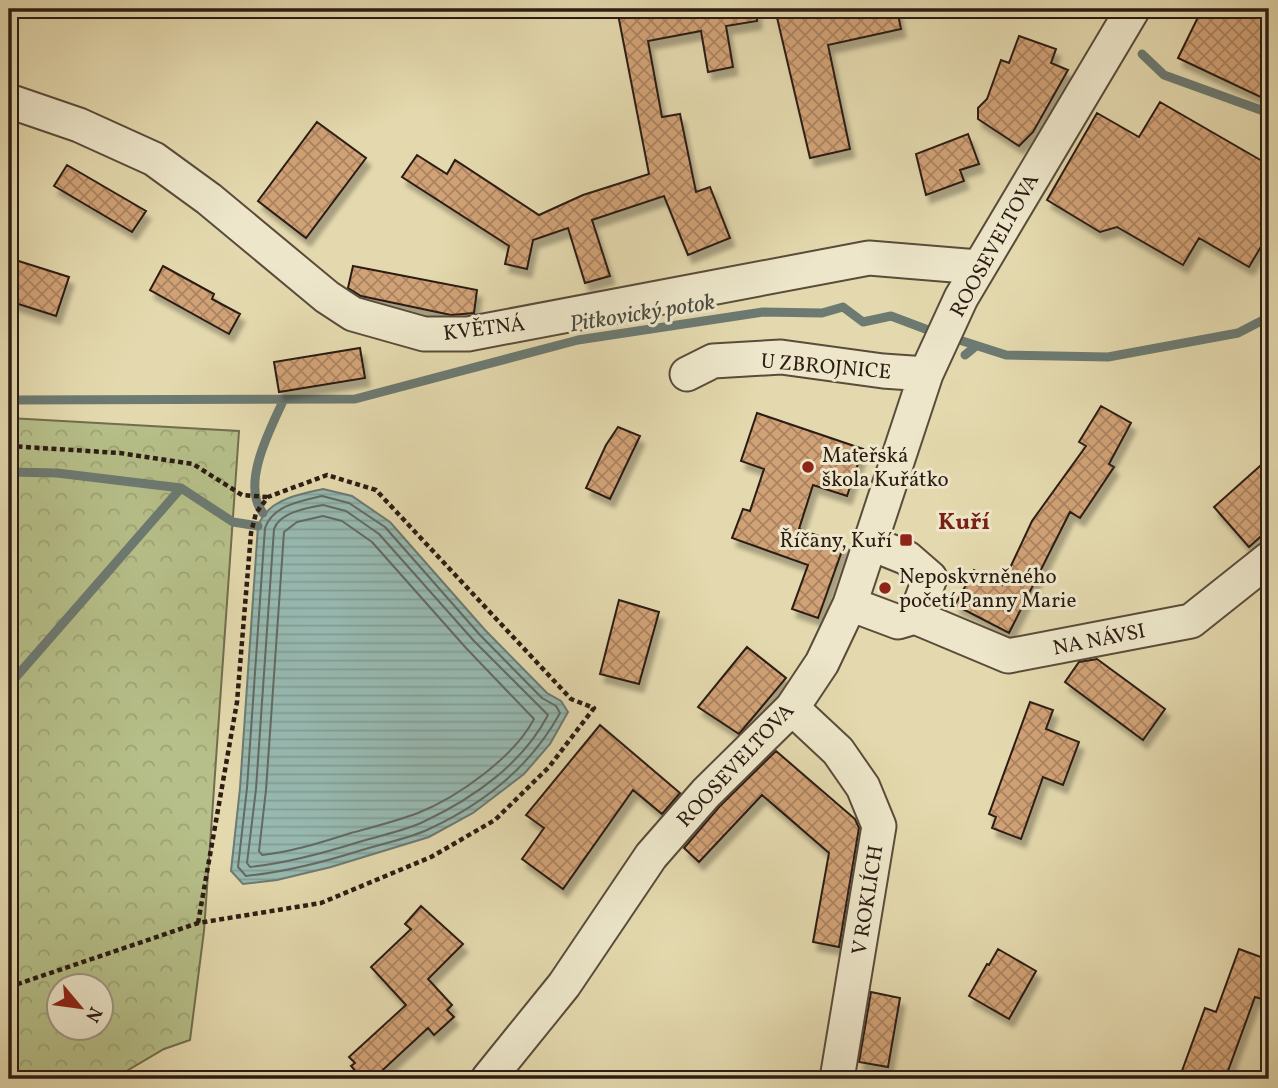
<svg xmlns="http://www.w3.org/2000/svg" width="1278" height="1088" font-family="Vollkorn,serif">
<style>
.forest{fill:url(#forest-crowns);stroke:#716e4e;stroke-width:2;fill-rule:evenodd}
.water{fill:url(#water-rules);stroke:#6c7a72;stroke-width:2}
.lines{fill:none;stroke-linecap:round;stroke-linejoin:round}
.shore{stroke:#626a62;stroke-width:2}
.stream{stroke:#6c7a72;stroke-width:9}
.building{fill:url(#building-cross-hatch);stroke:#2c1c13;stroke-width:2;filter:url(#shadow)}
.minor-casing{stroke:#5a4b3a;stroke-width:37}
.path{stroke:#2c1c13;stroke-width:4.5;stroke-dasharray:5 3.5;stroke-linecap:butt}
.minor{stroke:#ede6ca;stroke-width:33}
.poi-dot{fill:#8f2418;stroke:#ede6ca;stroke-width:2.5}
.labels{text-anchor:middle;stroke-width:6;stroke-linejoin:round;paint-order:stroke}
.street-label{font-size:21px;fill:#2c1c13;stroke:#ede6ca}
.poi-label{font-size:21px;fill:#2c1c13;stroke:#ede6ca;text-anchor:start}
.water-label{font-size:23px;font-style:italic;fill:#4c4b42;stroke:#ede6ca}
.quarter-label{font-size:24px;font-weight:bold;fill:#7a1f14;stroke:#ede6ca}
</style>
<defs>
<pattern id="forest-crowns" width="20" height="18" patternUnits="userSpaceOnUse" patternTransform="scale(1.75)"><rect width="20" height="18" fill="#b6bf89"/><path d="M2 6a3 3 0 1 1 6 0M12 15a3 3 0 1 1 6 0" fill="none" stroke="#9da475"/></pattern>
<pattern id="water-rules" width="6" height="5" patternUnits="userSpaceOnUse" patternTransform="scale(1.75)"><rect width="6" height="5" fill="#97b9b1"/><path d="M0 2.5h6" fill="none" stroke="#829e97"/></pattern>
<pattern id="building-cross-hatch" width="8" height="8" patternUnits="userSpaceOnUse" patternTransform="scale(1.75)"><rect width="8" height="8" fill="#d1a276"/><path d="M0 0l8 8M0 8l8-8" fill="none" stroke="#aa8360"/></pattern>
<filter id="shadow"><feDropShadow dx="4.5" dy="8" stdDeviation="2" flood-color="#0004"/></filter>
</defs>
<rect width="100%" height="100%" fill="#e4d9ae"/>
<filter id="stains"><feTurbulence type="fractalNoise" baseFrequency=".00286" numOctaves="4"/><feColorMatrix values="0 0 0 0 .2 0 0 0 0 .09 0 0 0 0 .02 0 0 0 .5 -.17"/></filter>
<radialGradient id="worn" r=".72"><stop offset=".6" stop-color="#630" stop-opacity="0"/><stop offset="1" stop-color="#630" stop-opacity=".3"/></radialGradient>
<path class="forest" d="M9 418 239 431 204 931 190 1040 164 1049 113 1079H9ZM60 986H102V1028H60Z"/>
<path class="water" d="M323 489 352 496 390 522 485 630 547 693 561 701 568 712 550 744 524 774 473 813 429 837 331 867 277 880 243 884 231 871 240 788 258 526C268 499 297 495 323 489Z"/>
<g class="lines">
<path class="shore" d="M322 496 349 503 385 527 480 635 542 698 556 706 560 713C531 766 483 804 429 829 408 839 384 843 362 850 324 862 286 872 246 876L238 867 247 788 265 528C273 505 301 501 322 496Z
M323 505 346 511 379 534 474 641 548 715C523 763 474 798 425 821 405 831 381 835 359 842 324 853 287 863 250 867L247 863 256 789 274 529C280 512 307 508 323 505Z
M323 516 342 521 372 542 466 648 534 719C514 757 458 797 418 813 397 821 373 827 351 833 322 842 292 852 262 855L259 851 266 790 284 532 297 522Z"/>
<path class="stream" d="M1142 54 1164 75 1269 113
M950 337 1006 355 1108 357 1238 333 1269 317
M965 355 976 346
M9 400 355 399 578 340 763 312 822 313 843 307 863 322 891 316 936 333
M9 472 57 473 181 488 233 522 258 526
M263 513C240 484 271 428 284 399
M9 685 181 488"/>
</g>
<path class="building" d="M617 9H756L757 21 726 26 733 67 708 72 701 31 648 41 662 117 680 114 696 192 710 187 730 238 688 255 664 196 592 220 610 276 585 283 568 228 533 240 527 269 505 264 509 246 402 177 417 155 447 174 455 160 539 215 583 195 649 174Z
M775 9H897L901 29 828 45 850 149 810 158Z
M1202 9H1269V101L1178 58Z
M1019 36 1056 49 1051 63 1068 70 1033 132 1019 146 978 119V108L987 99 1001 60 1009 63Z
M1160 102 1269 165V233L1249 267 1199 238 1183 265 1117 227 1100 232 1047 200 1097 113 1139 137Z
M317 122 366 158 306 238 258 201Z
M968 134 979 164 960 170 964 181 926 195 916 154Z
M67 165 146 211 132 232 54 186Z
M9 258 69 277 56 316 9 301Z
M163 266 214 294 212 299 240 314 229 334 150 290Z
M353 266 477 290 474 313 451 315 361 296 348 288Z
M360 348 365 378 279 392 274 362Z
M1101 406 1131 423 1109 464 1114 467 1080 518 1070 512 1009 633 955 605 974 570 1002 585 1032 521 1086 446 1079 442Z
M757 413 863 449 847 496 813 485 799 529 844 545 818 618 792 609 808 565 732 538 743 509 750 511 764 469 741 461Z
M618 427 640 436 610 499 586 488 606 445Z
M1269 458V529L1249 547 1214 507Z
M619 600 659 612 639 684 600 674Z
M747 647 786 678 739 734 698 707Z
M1097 659 1165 709 1143 740 1065 682 1079 662Z
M1030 702 1053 710 1046 729 1079 742 1063 785 1043 777 1021 839 992 828 996 817 989 814Z
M600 725 680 793 662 814 633 790 563 889 522 859 544 828 526 815Z
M776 751 855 819 859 828 839 947 813 942 829 853 762 795 699 862 684 848 720 806Z
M421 906 463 944 428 979 452 1005 447 1010 454 1017 434 1035 428 1028 373 1079H362L351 1066 355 1063 349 1057 406 1005 371 967 411 929 405 924Z
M998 949 1036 971 1009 1019 969 996 987 964 989 965Z
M1239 949 1269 960V980L1262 999 1255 997 1225 1079H1179L1205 1008 1216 1012Z
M871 992 900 998 888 1067 859 1062Z"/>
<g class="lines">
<g class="minor-casing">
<path id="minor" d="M9 101 79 125 154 159 209 199 327 297 353 314 424 334H468L869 258 978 267
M687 374 713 361 781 357 883 371 926 374
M870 543 907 558 930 578 915 617
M850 604 898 622 915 617 1008 656 1191 621 1269 559
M792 708 838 751 863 787 879 826 837 1079
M488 1079 564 985 651 856 706 793 792 708 822 663 850 604 926 374 961 298 1133 9"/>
</g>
<path class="path" d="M9 446 120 453 193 464 242 495 267 497
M9 987 198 923 321 903 431 857 495 820 549 767 594 708 571 699 376 490 327 475 268 497 256 513 251 533 237 702 198 923"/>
<use href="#minor" class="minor"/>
</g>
<g class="poi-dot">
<circle cx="808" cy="467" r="7"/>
<rect x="899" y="533" width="14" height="14" rx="3.5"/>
<circle cx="885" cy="588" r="7"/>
</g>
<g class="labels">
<g class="street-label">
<text transform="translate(994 245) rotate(-61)" y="7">ROOSEVELTOVA</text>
<text transform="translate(484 328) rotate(-7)" y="7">KVĚTNÁ</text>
<text transform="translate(826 366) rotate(5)" y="7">U ZBROJNICE</text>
<text transform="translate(1099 639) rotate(-11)" y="7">NA NÁVSI</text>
<text transform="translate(735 765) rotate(-47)" y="7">ROOSEVELTOVA</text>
<text transform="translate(867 900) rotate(-81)" y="7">V ROKLÍCH</text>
</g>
<g class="poi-label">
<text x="822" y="462">Mateřská<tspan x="822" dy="24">škola Kuřátko</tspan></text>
<text x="892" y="547" text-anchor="end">Říčany, Kuří</text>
<text x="899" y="583">Neposkvrněného<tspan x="899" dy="24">početí Panny Marie</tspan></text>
</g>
<g class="water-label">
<text transform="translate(642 312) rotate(-9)" y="8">Pitkovický potok</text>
</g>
<g class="quarter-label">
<text x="964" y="529">Kuří</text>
</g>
</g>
<rect width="1278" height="1088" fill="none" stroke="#e4d9ae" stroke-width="35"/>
<rect x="10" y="10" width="1257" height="1067" fill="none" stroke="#2c1c13" stroke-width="3.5"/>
<rect x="18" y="18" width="1243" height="1053" fill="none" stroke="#2c1c13" stroke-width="2"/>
<g transform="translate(80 1007) rotate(119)"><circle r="33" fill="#ede6ca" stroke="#a09581" stroke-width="2"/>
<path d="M0-5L12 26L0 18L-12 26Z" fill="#8f2418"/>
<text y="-10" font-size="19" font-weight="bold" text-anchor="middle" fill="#2c1c13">N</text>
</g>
<rect width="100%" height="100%" filter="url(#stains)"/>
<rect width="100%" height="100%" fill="url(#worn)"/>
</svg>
